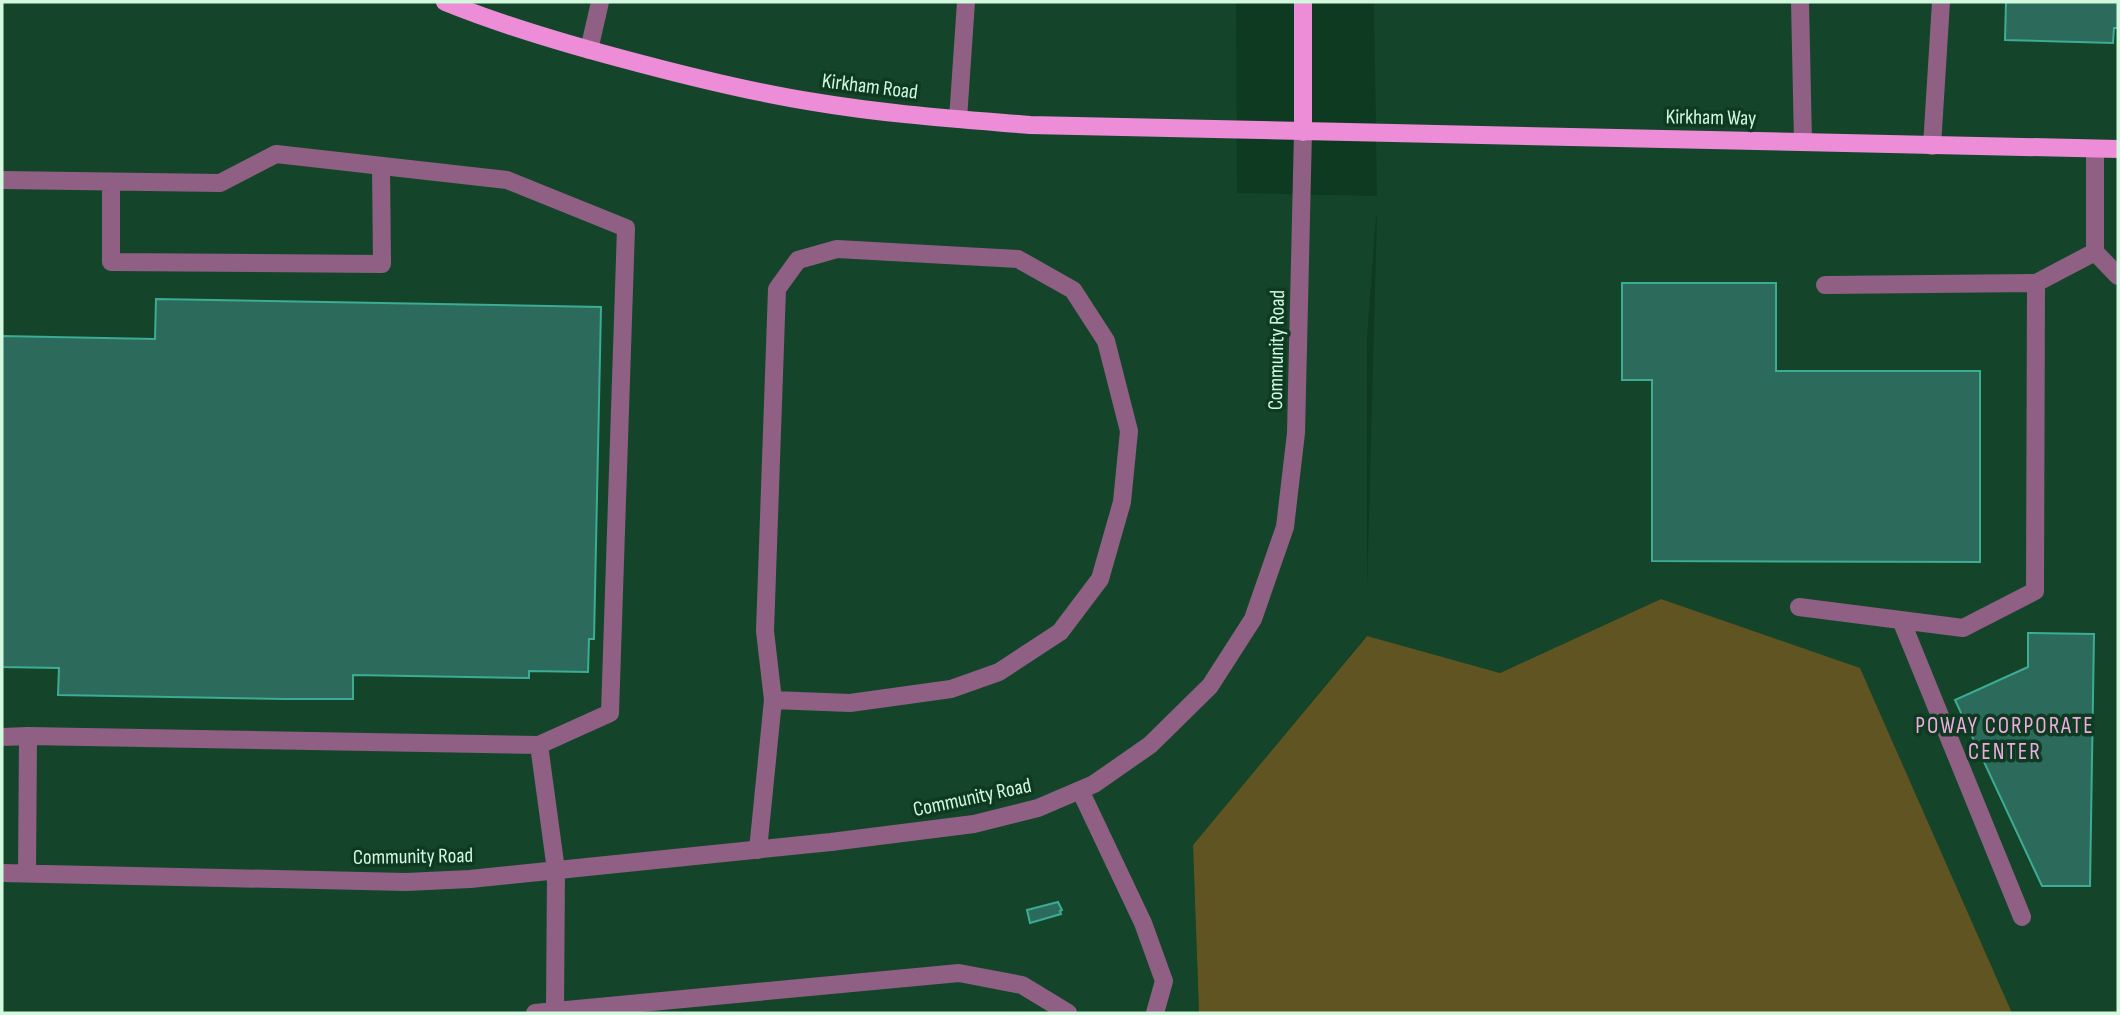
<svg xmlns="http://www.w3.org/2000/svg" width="2120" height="1015" font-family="'Sofia Sans Condensed',sans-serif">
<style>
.built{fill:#14452a;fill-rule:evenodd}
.green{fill:#605422}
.building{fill:#2c6b5c;stroke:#3cac93;stroke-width:2}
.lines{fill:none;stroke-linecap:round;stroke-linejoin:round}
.minor{stroke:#8f6084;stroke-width:18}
.major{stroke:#ed8dd8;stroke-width:18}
.labels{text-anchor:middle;stroke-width:7;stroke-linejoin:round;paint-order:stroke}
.street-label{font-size:21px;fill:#d2f9de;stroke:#0e3a22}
.neighbourhood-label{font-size:23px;letter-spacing:2px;fill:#eeacde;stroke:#0e3a22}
</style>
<rect width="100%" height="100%" fill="#0e3a22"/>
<path class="built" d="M2 2H1236L1237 193 1377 196 1374 2H2118V1013H2012L1860 668 1661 599 1500 673 1366 636 1193 845 1199 1013H2ZM1376 217H1377L1367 592V337Z"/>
<path class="green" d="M1661 599 1860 668 2012 1013H1199L1193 845 1367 636 1500 673Z"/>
<path class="building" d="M2006 2H2118V28H2114L2113 43 2005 40Z
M1622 283H1776V371H1980V562L1652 561V380H1622Z
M156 299 601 307 594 639H589L588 672 529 671V678L353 675V699H284L58 695 59 668 2 667V336L155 339Z
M2028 633 2094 634 2090 886H2042L1955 700 2028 667Z
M1058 902 1062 910 1060 911 1061 914 1030 923 1027 910Z"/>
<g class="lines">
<path class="minor" d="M1800 2 1803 142
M589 50 600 2
M958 119 966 2
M1932 146 1941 2
M2 180 220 183 276 154 507 180 626 228 610 713 539 745 556 870 555 1011
M111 182V262L382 264 381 166
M2095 252 2118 276
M1825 285 2036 283 2095 252V149
M1799 607 1963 628 2035 591 2036 283
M1901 620 2022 917
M2 737 28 736
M1080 790 1143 923 1164 981 1155 1013
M758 850 773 700 765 631 777 289 798 260 837 249 1018 259 1073 290 1106 341 1129 431 1122 502 1100 579 1060 632 999 672 951 689 850 703 773 700
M2 873 406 882 470 879 831 842 974 824 1038 808 1094 784 1150 745 1210 686 1253 619 1285 527 1296 433 1303 132
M27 873 28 736 539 745
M535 1013 959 973 1022 985 1068 1013"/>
<path class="major" d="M445 2C509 28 576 47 642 64 699 79 756 93 814 102 885 114 958 119 1030 125L2118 149
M1303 2V132"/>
</g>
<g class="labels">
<g class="street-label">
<text transform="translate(870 86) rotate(7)" y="7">Kirkham Road</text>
<text transform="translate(1711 117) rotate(1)" y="7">Kirkham Way</text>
<text transform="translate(1276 350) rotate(-89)" y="7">Community Road</text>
<text transform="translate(972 797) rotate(-12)" y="7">Community Road</text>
<text transform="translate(413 856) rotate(-1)" y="7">Community Road</text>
</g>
<g class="neighbourhood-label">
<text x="2005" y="733">POWAY CORPORATE<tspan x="2005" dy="26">CENTER</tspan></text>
</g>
</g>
<rect width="2120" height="1015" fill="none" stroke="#d2f9de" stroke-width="7"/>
</svg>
